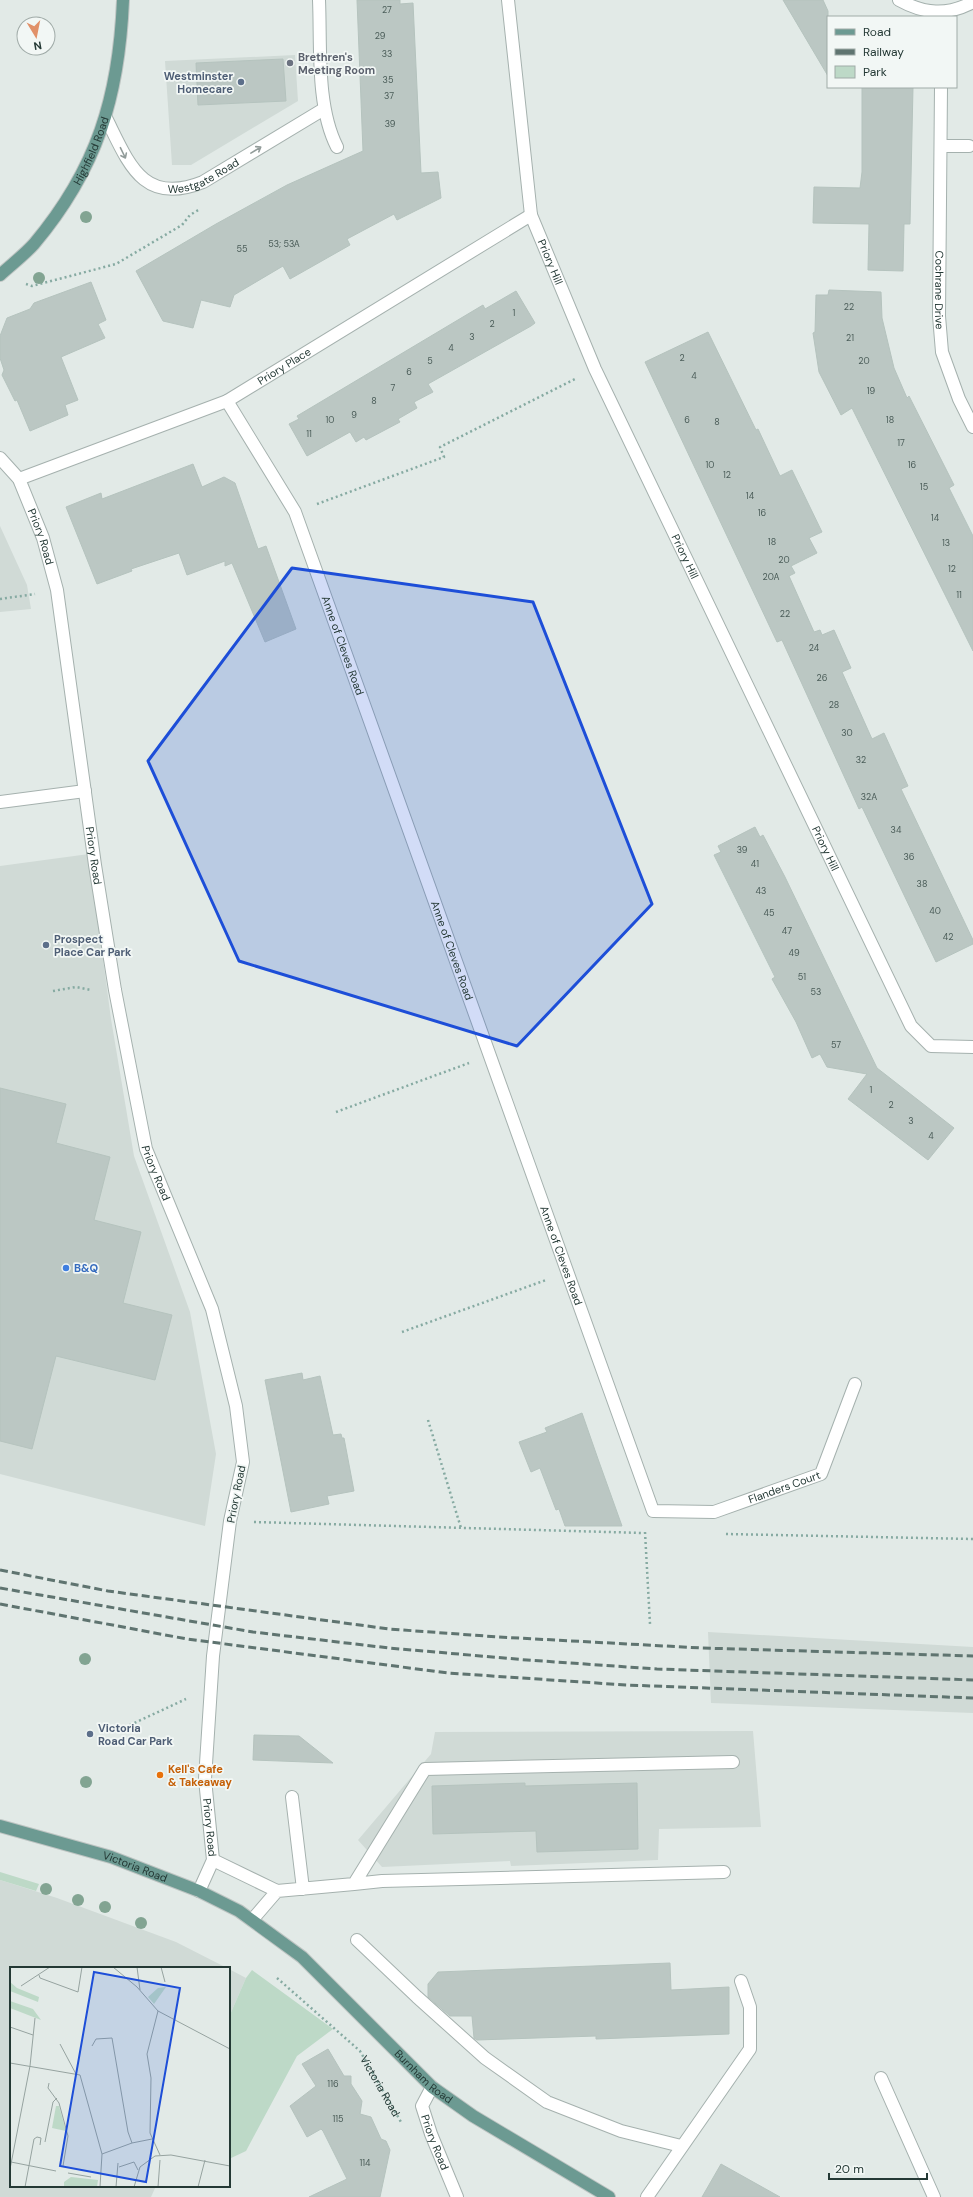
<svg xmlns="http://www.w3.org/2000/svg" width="973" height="2197" font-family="'DM Sans',sans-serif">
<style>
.built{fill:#d0dad6}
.green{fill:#bdd9c7}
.building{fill:#bbc7c3;stroke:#b5c3be}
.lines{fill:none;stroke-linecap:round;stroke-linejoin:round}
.lane-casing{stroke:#a5b1ae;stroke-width:14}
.street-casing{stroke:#a5b1ae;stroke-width:14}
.primary-casing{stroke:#bdc4c2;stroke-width:14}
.path{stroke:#86aaa2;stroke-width:2.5;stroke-dasharray:2 3;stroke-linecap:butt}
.lane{stroke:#fff;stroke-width:12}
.street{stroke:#fff;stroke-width:12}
.primary{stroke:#6c9a92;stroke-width:12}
.rail{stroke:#5f7470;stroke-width:3;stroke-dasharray:8 4;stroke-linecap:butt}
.tree{fill:#82a492}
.oneway{stroke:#929c9a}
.marked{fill:#1d4ed8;fill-opacity:0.2;stroke:#1d4ed8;stroke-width:3;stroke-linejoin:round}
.worship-dot{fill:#6b7280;stroke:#f2f7f5;stroke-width:1.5}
.service-dot{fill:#5c6f8a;stroke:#f2f7f5;stroke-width:1.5}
.shop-dot{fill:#3f7fe0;stroke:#f2f7f5;stroke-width:1.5}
.food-dot{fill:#e8710a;stroke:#f2f7f5;stroke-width:1.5}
.labels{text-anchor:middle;stroke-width:3.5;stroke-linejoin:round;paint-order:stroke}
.number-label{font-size:9px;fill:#4a5c58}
.worship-label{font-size:11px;font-weight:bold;fill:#5b616d;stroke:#f2f7f5;text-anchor:start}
.service-label{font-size:11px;font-weight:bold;fill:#4e5e75;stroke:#f2f7f5;text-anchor:start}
.street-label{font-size:11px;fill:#243935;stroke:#f2f7f5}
.shop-label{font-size:11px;font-weight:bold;fill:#366cbe;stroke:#f2f7f5;text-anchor:start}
.food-label{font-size:11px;font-weight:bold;fill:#c56008;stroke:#f2f7f5;text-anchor:start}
.inset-road{fill:none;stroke:#96a3a0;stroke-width:1}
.view{fill:#1d4ed8;fill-opacity:0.15;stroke:#1d4ed8;stroke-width:2}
.inset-edge{fill:none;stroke:#243935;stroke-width:2}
</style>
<rect width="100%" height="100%" fill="#e2eae7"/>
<path class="built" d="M295 55 298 101 191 165H172L165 61Z
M0 526 27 585 31 609 0 612Z
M89 854 111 1019 134 1156 190 1312 216 1454 205 1526 0 1474V866Z
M708 1632 973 1647V1713L711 1703Z
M753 1731 761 1827 659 1829 658 1860 511 1866 510 1861 382 1867 358 1840 431 1754 435 1732Z
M0 1880 57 1898 176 1942 227 1968H11V2186H156L151 2197H0Z
M229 1969 246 1978 229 2017Z"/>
<path class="green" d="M0 1872 39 1884 36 1891 0 1880Z
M252 1970 333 2029 297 2056 246 2151 229 2159V2017L246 1978Z"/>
<path class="building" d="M357 0H400V4L413 3 421 173 438 172 441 198 397 220 394 214 347 239 350 245 290 279 283 266 234 295 230 307 201 300 193 328 163 321 136 271 216 224 287 185 363 151Z
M783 0H823L828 11V76Z
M283 59 286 101 198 105 196 63Z
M862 87H913L910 224H904L903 271 868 270 869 224 813 223 814 187 860 188 862 172Z
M91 282 106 320 98 324 105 338 61 357 78 400 65 405 68 415 30 431 17 400 15 401 2 375 4 370 0 358V336L7 318 30 309 34 303Z
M829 290 881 292 882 318 894 368 907 398 909 396 954 485 949 488 973 536V651L852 408 841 415 819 372 813 333 815 332 816 295H828Z
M516 291 535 323 531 326 428 384 433 392 414 402 417 408 398 419 400 422 366 440 364 437 356 442 350 432 307 456 289 424 299 419 297 416 483 305 485 309Z
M708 332 756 430 758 429 780 476 792 470 822 532 809 538 817 553 791 566 795 573 789 576 814 632 820 630 822 635 834 630 851 668 842 672 872 739 884 733 908 786 901 789 973 940V944L936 962 862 807 859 809 782 640 777 642 645 362Z
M193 464 202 487 224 477 235 483 258 549 266 546 296 629 265 642 232 563 225 566V561L187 575 179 553 131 569 132 571 97 584 66 507 101 493 102 499Z
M755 827 760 837 763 835 785 877 877 1068 954 1128 928 1160 848 1099 867 1074 827 1067 820 1054 812 1058 796 1022 772 979 775 977 714 855 721 852 718 846Z
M0 1088 66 1104 56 1143 110 1157 94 1220 141 1232 123 1303 172 1315 155 1380 56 1356 32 1449 0 1441Z
M302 1373 303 1380 320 1376 333 1435 341 1434 342 1438H344L354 1491 327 1496 329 1504 291 1512 265 1380Z
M582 1413 598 1459 622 1526H565L559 1509 556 1510 540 1468 531 1472 519 1442 547 1432 545 1428Z
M254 1735 299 1736 333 1763 253 1760Z
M525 1783V1786L637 1783 638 1849 537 1852 536 1831 433 1834 432 1786Z
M670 1963 671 1990 729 1987V2034L596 2039V2036L477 2040 474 2038 472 2016H450L428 1997V1984L438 1972Z
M328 2049 344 2076H351V2084L362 2101 360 2114 371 2117 381 2139 386 2141 390 2150 380 2197H309L347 2179 323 2131 321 2129 307 2137 290 2106 316 2086 302 2064Z
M721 2164 780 2197H702Z"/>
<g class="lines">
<g class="lane-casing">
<path id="lane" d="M0 802 85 791
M292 1797 303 1889
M213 1860 277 1891 354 1884 425 1769 733 1762
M354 1884 382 1881 724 1872
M252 1920 277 1891
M357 1940 417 1997 485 2058 547 2102 621 2131 681 2146
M881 2078 934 2197
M647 2197 750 2049V2007L741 1981"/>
</g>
<g class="street-casing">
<g id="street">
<path d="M319 0C321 45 316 106 337 147"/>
<path id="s2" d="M508 0 531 215 595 369 911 1026 931 1046 973 1047"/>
<path d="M899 0C924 14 947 16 973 2"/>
<path id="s3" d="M941 87 939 316 942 352 959 399 973 427"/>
<path id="s4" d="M106 118C129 164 143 206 203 182L324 109"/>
<path d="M942 146H969"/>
<path id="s5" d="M227 401 295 512 653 1511 714 1512 821 1474 855 1384"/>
<path id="s6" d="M0 458 19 479 43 538 57 590 95 865 115 990 146 1149 212 1309 236 1406 243 1462 230 1521 213 1656 205 1779 213 1860 199 1891"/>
<path id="s7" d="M19 479 227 401 531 215"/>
<path id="s8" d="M432 2087 422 2106 431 2134 457 2197"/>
</g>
</g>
<g class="primary-casing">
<g id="primary">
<path id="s9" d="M0 275C11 265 24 255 34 244 97 169 119 97 123 0"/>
<path id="s10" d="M0 1826 111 1857 199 1891 239 1911 302 1957 432 2087 473 2116 609 2197"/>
</g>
</g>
<g class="path">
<path d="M26 284 32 286 116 264 182 225 190 215 200 209"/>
<path d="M317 504 444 457 440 447 575 379"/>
<path d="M0 599 35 594"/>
<path d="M53 991 76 987 91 990"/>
<path d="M336 1112 469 1063"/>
<path d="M402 1332 546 1280"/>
<path d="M428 1420 461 1528"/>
<path d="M254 1522 643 1533"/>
<path d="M645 1532 650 1624"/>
<path d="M726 1534 973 1539"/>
<path d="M130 1725 186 1699"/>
<path id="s1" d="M277 1978 360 2051 401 2122"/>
</g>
<use href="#lane" class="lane"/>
<use href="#street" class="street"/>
<use href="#primary" class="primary"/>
<path class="rail" d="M0 1570 108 1591 389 1629 499 1637 702 1648 973 1656
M0 1588 253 1632 389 1648 527 1660 657 1669 973 1680
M0 1604 187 1639 448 1673 626 1685 973 1698"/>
</g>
<g class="tree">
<circle cx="86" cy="217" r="6"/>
<circle cx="39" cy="278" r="6"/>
<circle cx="85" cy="1659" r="6"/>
<circle cx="86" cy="1782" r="6"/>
<circle cx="46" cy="1889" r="6"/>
<circle cx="78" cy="1900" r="6"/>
<circle cx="105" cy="1907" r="6"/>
<circle cx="141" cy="1923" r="6"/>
</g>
<defs><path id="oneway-shaft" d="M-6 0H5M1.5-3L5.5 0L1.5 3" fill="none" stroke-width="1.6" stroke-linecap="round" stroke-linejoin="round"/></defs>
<g class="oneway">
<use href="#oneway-shaft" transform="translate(256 150) rotate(-31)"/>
<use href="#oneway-shaft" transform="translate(123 153) rotate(64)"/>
</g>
<path class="marked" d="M292 568 533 602 652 904 517 1046 239 961 148 761Z"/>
<circle class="worship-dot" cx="290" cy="63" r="4"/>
<g class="service-dot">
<circle cx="241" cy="82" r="4"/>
<circle cx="46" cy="945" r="4"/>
<circle cx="90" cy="1734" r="4"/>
</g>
<circle class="shop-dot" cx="66" cy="1268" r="4"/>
<circle class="food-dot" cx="160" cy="1775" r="4"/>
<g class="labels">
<g class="number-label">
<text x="387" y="13">27</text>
<text x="380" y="39">29</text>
<text x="387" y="57">33</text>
<text x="388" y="83">35</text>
<text x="389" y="99">37</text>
<text x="390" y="127">39</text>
<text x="284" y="247">53; 53A</text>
<text x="242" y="252">55</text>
<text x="849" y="310">22</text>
<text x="514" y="316">1</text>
<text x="492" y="327">2</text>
<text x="472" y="340">3</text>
<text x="850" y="341">21</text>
<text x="451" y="351">4</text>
<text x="682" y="361">2</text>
<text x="430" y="364">5</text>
<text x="864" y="364">20</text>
<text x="409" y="375">6</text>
<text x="694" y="379">4</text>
<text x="393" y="391">7</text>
<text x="871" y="394">19</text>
<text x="374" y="404">8</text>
<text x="354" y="418">9</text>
<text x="330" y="423">10</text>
<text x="687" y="423">6</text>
<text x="890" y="423">18</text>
<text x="717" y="425">8</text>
<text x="309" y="437">11</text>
<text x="901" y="446">17</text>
<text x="710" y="468">10</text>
<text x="912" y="468">16</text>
<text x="727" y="478">12</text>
<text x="924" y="490">15</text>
<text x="750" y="499">14</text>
<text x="762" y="516">16</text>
<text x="935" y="521">14</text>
<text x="772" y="545">18</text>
<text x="946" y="546">13</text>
<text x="784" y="563">20</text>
<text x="952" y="572">12</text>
<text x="771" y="580">20A</text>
<text x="959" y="598">11</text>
<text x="785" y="617">22</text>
<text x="814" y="651">24</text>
<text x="822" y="681">26</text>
<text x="834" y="708">28</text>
<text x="847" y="736">30</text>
<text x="861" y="763">32</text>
<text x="869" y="800">32A</text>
<text x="896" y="833">34</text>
<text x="742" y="853">39</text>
<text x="909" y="860">36</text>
<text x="755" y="867">41</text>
<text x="922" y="887">38</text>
<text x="761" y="894">43</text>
<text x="935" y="914">40</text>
<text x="769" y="916">45</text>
<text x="787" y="934">47</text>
<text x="948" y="940">42</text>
<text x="794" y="956">49</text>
<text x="802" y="980">51</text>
<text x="816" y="995">53</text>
<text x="836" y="1048">57</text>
<text x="871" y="1093">1</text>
<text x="891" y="1108">2</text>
<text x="911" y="1124">3</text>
<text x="931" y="1139">4</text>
<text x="333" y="2087">116</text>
<text x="338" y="2122">115</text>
<text x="365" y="2166">114</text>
</g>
<g class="worship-label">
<text x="298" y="61">Brethren's<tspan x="298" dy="13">Meeting Room</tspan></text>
</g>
<g class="service-label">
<text x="233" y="80" text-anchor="end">Westminster<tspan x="233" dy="13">Homecare</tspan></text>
<text x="54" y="943">Prospect<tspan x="54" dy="13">Place Car Park</tspan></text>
<text x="98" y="1732">Victoria<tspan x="98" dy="13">Road Car Park</tspan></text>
</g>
<g class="street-label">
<text dy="4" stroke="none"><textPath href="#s9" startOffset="156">Highfield Road</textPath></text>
<text dy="4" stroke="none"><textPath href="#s4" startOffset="137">Westgate Road</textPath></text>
<text dy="4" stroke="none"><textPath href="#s2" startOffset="267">Priory Hill</textPath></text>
<text dy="4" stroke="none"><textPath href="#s3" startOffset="203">Cochrane Drive</textPath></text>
<text dy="4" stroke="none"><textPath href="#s7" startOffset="289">Priory Place</textPath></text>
<text dy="4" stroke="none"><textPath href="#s6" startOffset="90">Priory Road</textPath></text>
<text dy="4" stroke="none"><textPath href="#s2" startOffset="591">Priory Hill</textPath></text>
<text dy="4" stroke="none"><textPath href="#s5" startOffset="272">Anne of Cleves Road</textPath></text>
<text dy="4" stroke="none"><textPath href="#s2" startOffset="915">Priory Hill</textPath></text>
<text dy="4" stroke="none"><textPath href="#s6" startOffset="414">Priory Road</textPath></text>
<text dy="4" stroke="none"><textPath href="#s5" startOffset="596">Anne of Cleves Road</textPath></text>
<text dy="4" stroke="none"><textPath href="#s6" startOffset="738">Priory Road</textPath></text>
<text dy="4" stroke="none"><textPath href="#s5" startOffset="920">Anne of Cleves Road</textPath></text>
<text dy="4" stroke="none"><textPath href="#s5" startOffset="1327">Flanders Court</textPath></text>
<text transform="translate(236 1494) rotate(-79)" y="4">Priory Road</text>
<text dy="4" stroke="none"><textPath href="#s6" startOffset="1410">Priory Road</textPath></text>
<text dy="4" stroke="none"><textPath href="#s10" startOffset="141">Victoria Road</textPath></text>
<text dy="4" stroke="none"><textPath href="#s10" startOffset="503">Burnham Road</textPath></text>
<text dy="4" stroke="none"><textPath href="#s1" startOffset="151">Victoria Road</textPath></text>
<text dy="4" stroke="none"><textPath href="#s8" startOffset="60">Priory Road</textPath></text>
</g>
<g class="shop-label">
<text x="74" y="1272">B&amp;Q</text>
</g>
<g class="food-label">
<text x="168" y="1773">Kell's Cafe<tspan x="168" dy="13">&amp; Takeaway</tspan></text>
</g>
</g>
<g transform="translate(10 1967)">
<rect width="220" height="220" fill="#e2eae7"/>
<path d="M0 15 7 21 29 30 28 35 0 24ZM156 20 144 37 138 30 148 21ZM0 34 23 42 31 53 0 41ZM46 139H49L56 164 42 161ZM61 210 88 213 87 220H54V215Z" fill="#bdd9c7"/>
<path class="inset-road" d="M103 0 127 20 148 44 220 82M127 0 130 23M151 0 155 15M29 8 30 11 68 25 72 0M11 19 40 0M148 44 137 87 141 111 140 166 150 188M0 60 23 68M50 77 66 107M82 79 86 72 102 71 118 165 122 176M0 96 70 108 92 187 90 220M39 116 38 121 49 136 58 169 53 199M35 175 43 135 47 131M92 187 122 176 142 172M1 195 46 204M109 200 124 195 128 203M0 202 20 99 25 51M58 206 81 210M15 220 24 172 27 170 31 171 30 178M106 220 108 196M124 220 130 200 145 189 161 188 220 199M148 220 150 193M188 220 195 193"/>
<path class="view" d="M84 5 170 21 136 215 50 199Z"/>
<rect width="220" height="220" class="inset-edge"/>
</g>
<rect x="827" y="16" width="130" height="72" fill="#f2f7f5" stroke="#a0aba8"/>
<rect x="835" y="29" width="20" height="6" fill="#6c9a92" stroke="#a0aba8"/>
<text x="863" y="36" font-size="12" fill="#243935">Road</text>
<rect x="835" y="49" width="20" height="6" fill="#5f7470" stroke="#a0aba8"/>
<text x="863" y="56" font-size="12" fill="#243935">Railway</text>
<rect x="835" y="66" width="20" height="12" fill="#bdd9c7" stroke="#a0aba8"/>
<text x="863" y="76" font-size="12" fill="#243935">Park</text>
<g transform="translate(36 36) rotate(170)"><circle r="19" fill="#f2f7f5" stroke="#a0aba8"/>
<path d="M0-3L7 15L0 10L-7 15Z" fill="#e19169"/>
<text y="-6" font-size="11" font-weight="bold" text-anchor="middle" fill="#243935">N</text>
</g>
<path d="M829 2173v6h98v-6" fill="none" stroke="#243935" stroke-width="2"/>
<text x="835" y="2173" font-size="12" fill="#243935" stroke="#f2f7f5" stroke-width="3" paint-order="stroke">20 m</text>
</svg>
